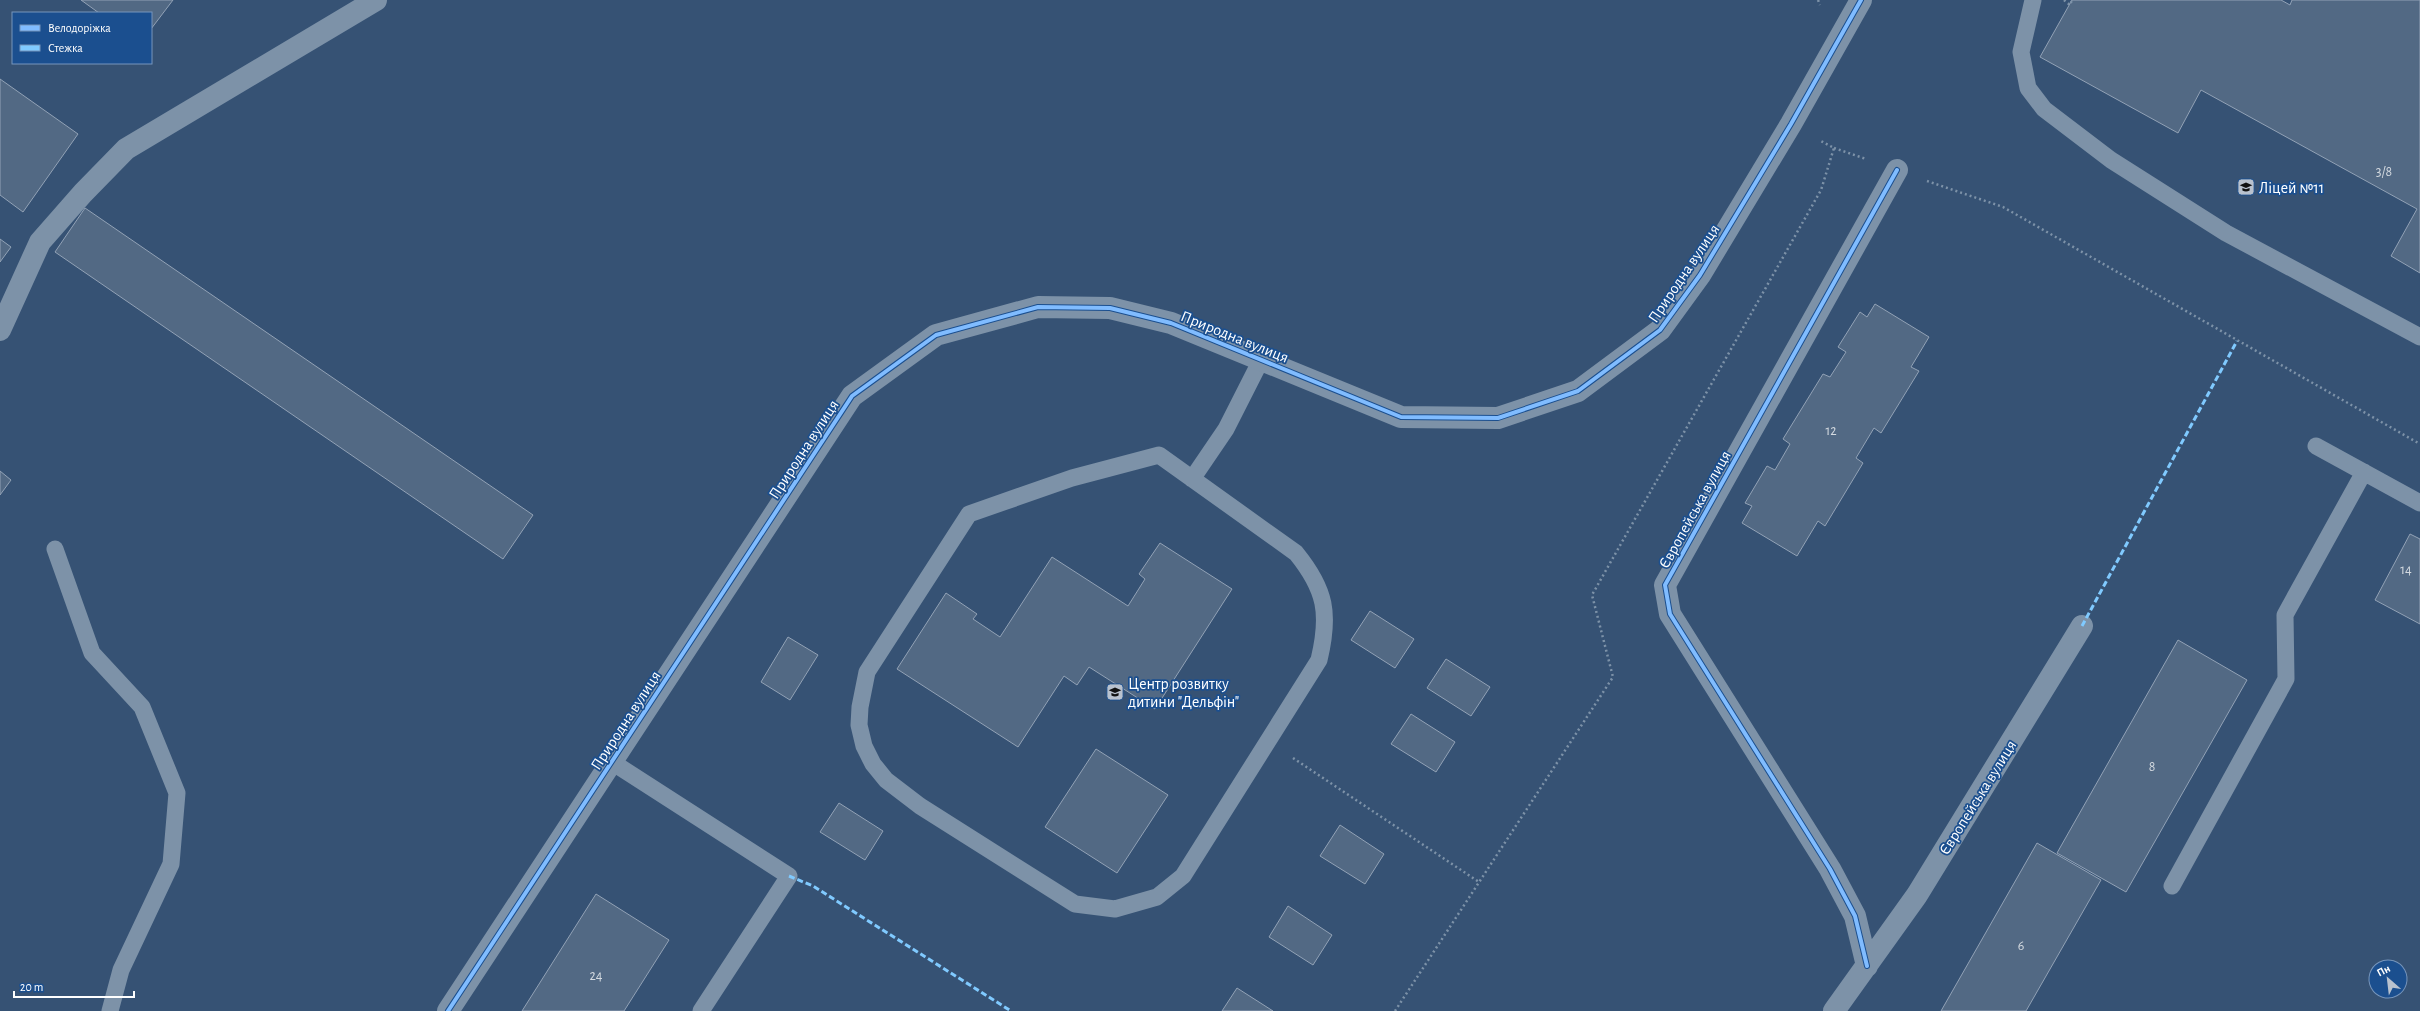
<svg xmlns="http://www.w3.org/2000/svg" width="2420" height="1011" font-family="'Alegreya Sans',sans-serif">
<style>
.building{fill:#526984;stroke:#92a2b6}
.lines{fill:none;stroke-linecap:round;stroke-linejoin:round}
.path{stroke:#7d92a8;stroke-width:2.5;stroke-dasharray:2 3;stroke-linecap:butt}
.lane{stroke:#7d92a8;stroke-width:17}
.street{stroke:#7d92a8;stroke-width:22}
.quiet{stroke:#80caff;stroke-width:3;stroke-dasharray:6 3;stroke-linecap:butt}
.cycleway-casing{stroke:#1b4f8f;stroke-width:6}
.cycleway{stroke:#80bcff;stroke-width:4}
.labels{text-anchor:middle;stroke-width:3.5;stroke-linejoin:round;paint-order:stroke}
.number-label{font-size:14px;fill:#d4dae0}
.poi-label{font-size:16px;fill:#fff;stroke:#1b4f8f;text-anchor:start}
.street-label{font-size:16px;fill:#fff;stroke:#1b4f8f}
</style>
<rect width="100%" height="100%" fill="#365274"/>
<path class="building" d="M81 0H173L151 29V13H99Z
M2072 0H2281L2290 5 2292 0H2420V273L2391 256 2417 209 2201 90 2178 133 2040 57Z
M0 79 78 134 23 212 0 195Z
M85 208 533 515 503 559 55 252Z
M0 239 11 247 0 262Z
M1875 304 1929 337 1911 367 1919 371 1881 433 1874 428 1856 458 1863 463 1825 526 1818 521 1797 556 1742 523 1752 506 1745 503 1767 466 1775 470 1790 444 1783 439 1823 374 1830 377 1846 352 1838 347 1860 312 1867 317Z
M0 471 11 480 0 495Z
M2410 534 2420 539V624L2375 600Z
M1160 543 1232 589 1155 709 1089 667 1077 685 1064 676 1018 747 897 669 946 593 977 614 973 619 1000 637 1052 557 1128 606 1145 579 1139 574Z
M1370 611 1414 639 1395 668 1351 640Z
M788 637 818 655 790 700 761 682Z
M2178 640 2247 680 2126 892 2057 853Z
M1446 659 1490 687 1471 716 1427 688Z
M1411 714 1455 742 1436 772 1391 744Z
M1096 749 1168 795 1117 873 1045 827Z
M839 803 883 831 865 860 820 832Z
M1340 825 1384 854 1365 884 1320 856Z
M2037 843 2101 880 2026 1011H1941Z
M596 894 669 940 624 1011H522Z
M1288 906 1332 935 1313 965 1269 937Z
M1237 988 1273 1011H1222Z"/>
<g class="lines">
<path class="path" d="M1818 0 1820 5
M2064 0 2070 5 2072 0
M1834 148 1866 159
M1927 181 2003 207 2420 444
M1293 758 1479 882
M1395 1011 1613 677 1592 595 1821 190 1834 148 1819 140"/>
<path class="lane" d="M2033 0 2021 52 2028 88 2044 109 2111 160 2226 233 2420 337
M2316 446 2420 503
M1159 455 1296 553C1326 590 1330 614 1319 660L1183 876 1157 897 1115 909 1075 904 920 806 886 780 873 764 864 746 859 725 860 707 867 672 969 514 1072 478Z
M1192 479 1226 429 1261 360
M55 549 92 653 142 707 177 793 171 864 121 970 110 1011
M612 762 789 876 701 1011
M2172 886 2286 679 2285 615 2364 472"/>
<path class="street" d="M0 330 40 242 83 193 126 149 376 0
M1867 966 1855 916 1830 869 1670 614 1665 585 1897 170
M448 1011 852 396 936 335 1038 307 1110 308 1171 323 1401 417 1498 418 1578 391 1660 330 1700 275 1791 124 1861 0
M1834 1011 1917 895 2082 626"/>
<path class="quiet" d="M2082 626 2237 341
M789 876 813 886 1011 1011"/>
<g class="cycleway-casing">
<path id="cycleway" d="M1867 966 1855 916 1830 869 1670 614 1665 585 1897 170
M448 1011 852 396 936 335 1038 307 1110 308 1171 323 1401 417 1498 418 1578 391 1660 330 1700 275 1791 124 1861 0"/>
</g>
<use href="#cycleway" class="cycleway"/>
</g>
<defs>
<g id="school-square" transform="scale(0.9)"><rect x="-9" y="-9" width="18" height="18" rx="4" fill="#b9c2ce" stroke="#1b4f8f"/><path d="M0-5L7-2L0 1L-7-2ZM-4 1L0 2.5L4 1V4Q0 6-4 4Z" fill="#111"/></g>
</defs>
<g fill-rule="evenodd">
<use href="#school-square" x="2246" y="187"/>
<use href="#school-square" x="1115" y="692"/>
</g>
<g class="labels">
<g class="number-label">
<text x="2384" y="176">3/8</text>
<text x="1831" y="435">12</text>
<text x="2406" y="574">14</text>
<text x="2152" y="771">8</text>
<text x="2021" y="950">6</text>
<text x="596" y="980">24</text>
</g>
<g class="poi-label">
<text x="2259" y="193">Ліцей №11</text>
<text x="1128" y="689">Центр розвитку<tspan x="1128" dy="18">дитини "Дельфін"</tspan></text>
</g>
<g class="street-label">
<text transform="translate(1683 273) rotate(-56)" y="6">Природна вулиця</text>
<text transform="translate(1235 336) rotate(22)" y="6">Природна вулиця</text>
<text transform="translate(803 449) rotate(-57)" y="6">Природна вулиця</text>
<text transform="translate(1694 509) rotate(-61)" y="6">Європейська вулиця</text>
<text transform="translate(625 720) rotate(-57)" y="6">Природна вулиця</text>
<text transform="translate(1977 797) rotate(-58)" y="6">Європейська вулиця</text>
</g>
</g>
<rect x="12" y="12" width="140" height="52" fill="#1b4f8f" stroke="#7695bc"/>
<rect x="20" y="25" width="20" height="6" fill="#80bcff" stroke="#7695bc"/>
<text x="48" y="32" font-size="12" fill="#ffffff">Велодоріжка</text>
<rect x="20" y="45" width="20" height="6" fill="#80caff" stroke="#7695bc"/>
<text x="48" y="52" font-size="12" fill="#ffffff">Стежка</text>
<g transform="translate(2388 979) rotate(332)"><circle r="19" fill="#1b4f8f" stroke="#7695bc"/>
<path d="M0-3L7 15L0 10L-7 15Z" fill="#b9c2ce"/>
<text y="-6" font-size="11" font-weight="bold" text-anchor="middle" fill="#ffffff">Пн</text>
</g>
<path d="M14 991v6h120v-6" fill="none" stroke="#ffffff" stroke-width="2"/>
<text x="20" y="991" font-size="12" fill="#ffffff" stroke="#1b4f8f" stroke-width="3" paint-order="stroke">20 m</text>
</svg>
